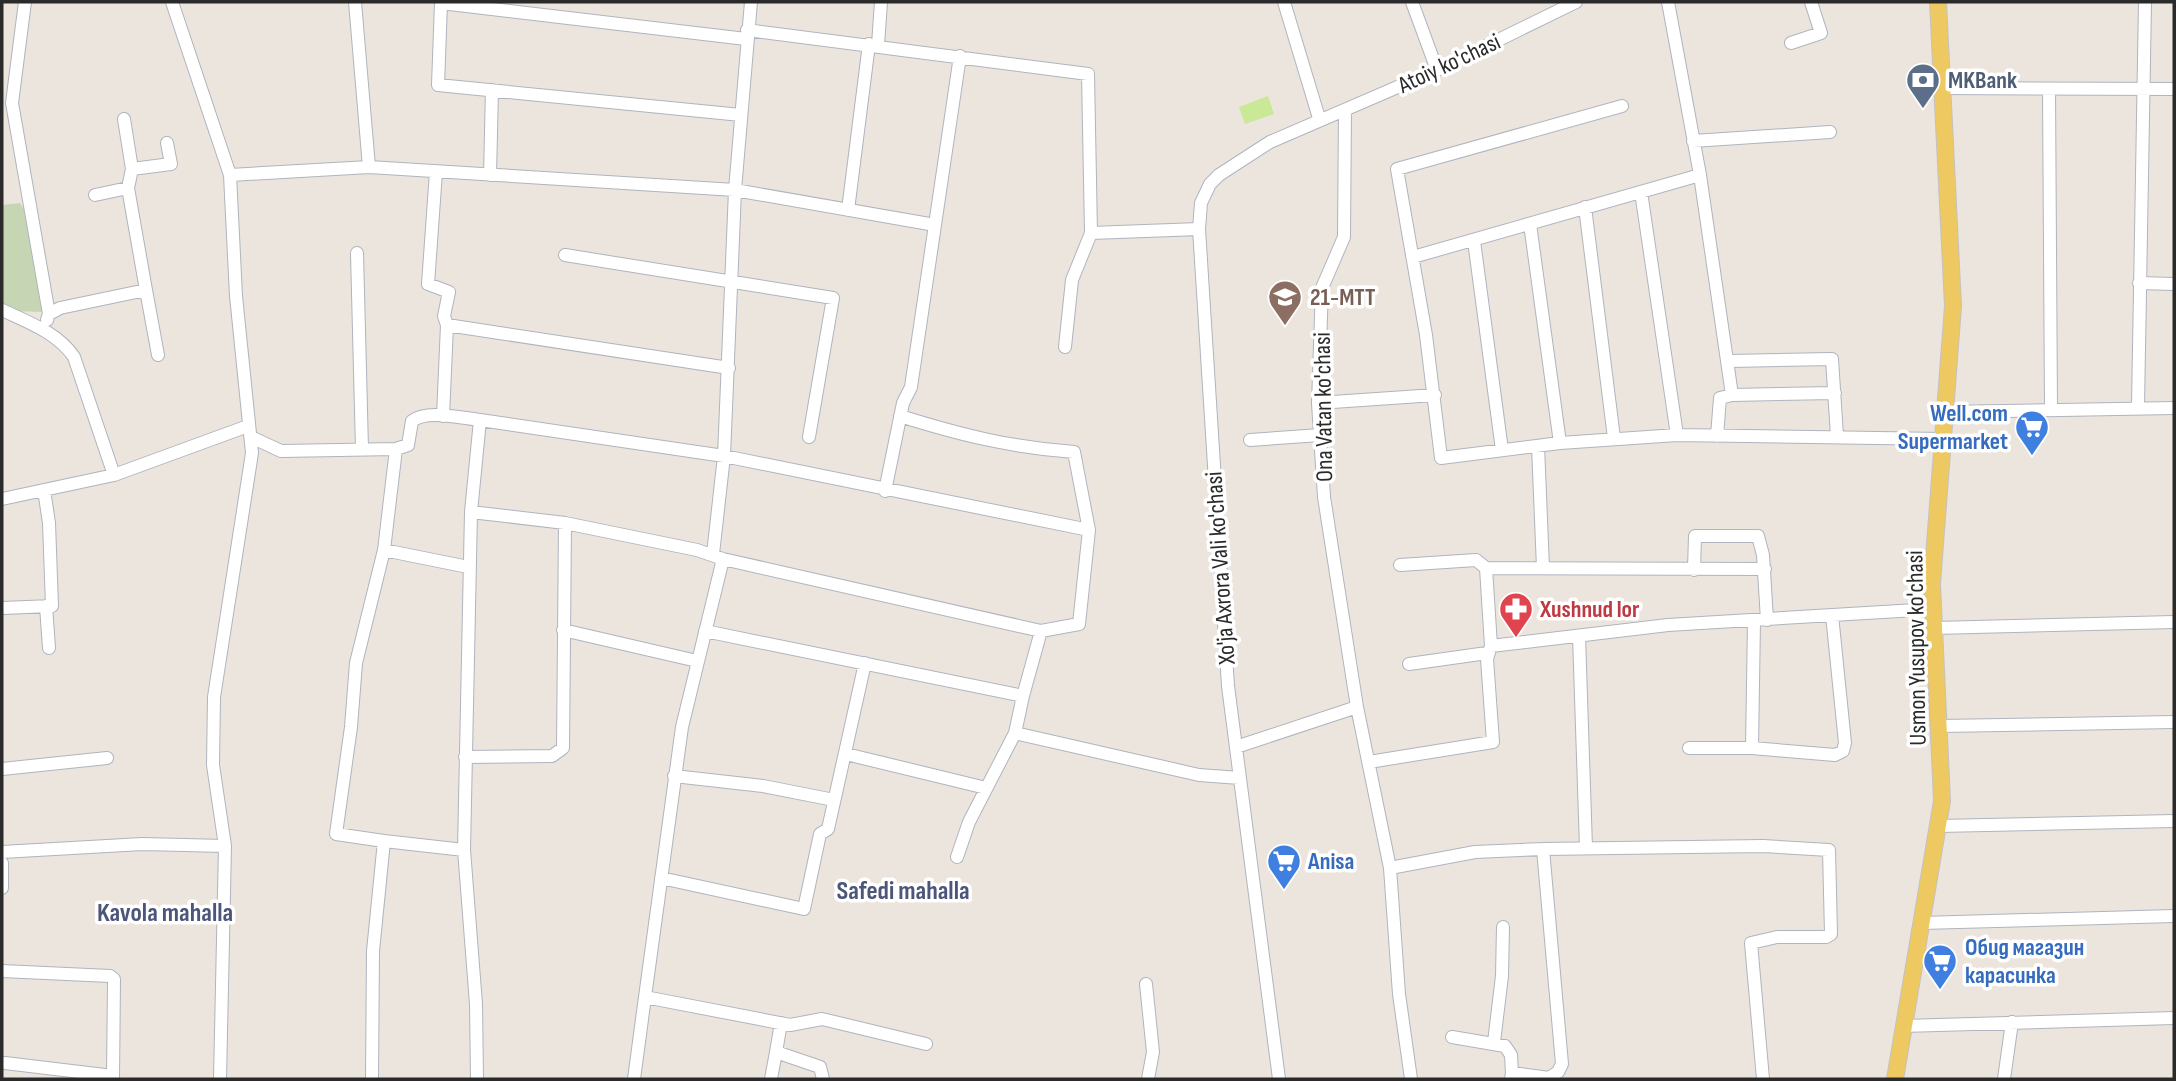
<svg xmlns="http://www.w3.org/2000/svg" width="2176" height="1081" font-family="'Sofia Sans Condensed',sans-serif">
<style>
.cemetery{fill:#c6d6b4}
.pitch{fill:#c9e996}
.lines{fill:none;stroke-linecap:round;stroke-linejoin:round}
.minor-casing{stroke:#b0b4be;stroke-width:14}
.major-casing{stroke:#c3c3c3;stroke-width:18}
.minor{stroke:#fff;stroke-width:12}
.major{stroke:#eec860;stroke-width:16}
.labels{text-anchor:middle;stroke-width:7;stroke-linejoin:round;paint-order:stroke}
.street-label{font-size:24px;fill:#2a2a2a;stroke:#fff}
.service-label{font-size:24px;font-weight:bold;fill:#4e5e75;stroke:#fff;text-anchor:start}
.education-label{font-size:24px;font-weight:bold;fill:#785e54;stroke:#fff;text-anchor:start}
.shop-label{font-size:24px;font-weight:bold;fill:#366cbe;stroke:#fff;text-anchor:start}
.health-label{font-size:24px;font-weight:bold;fill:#be3a42;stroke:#fff;text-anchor:start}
.neighbourhood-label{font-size:26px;font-weight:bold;fill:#4c567a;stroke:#fff}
</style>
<rect width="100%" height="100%" fill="#ece5dd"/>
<path class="cemetery" d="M20 203 30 219 43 312 11 311 2 306V205Z"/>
<path class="pitch" d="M1268 96 1274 114 1245 124 1239 107Z"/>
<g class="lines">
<g class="minor-casing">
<path id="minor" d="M25 2 12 103 49 314
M172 2 230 175 236 296 252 453 214 697 213 765 225 846 220 1079
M355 2 369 167
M1284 2 1319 118
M1412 2 1437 70
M1668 2 1700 175 1732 395 1835 393
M747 30 1088 74 1091 233 1199 229
M1791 43 1821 33 1811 2
M878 45 881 2
M1941 88 2174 89
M2049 89 2051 409
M1622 106 1397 169 1426 335 1441 458 1560 443 1677 435 1943 439
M1345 110 1344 237 1322 288 1318 403 1324 497 1357 707 1390 868 1399 994 1411 1079
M741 115 438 85 441 3 746 39
M124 119 132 169 128 188
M1693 141 1830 132
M132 169 171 164 167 143
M436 172 428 284 449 292 444 316 447 325
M230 175 369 167 735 190 935 225
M490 175 492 90
M1641 192 1677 435
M95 195 128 188 146 290
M1585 207 1614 438
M848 210 869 44
M1530 224 1560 443
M1474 241 1502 450
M357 253 362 449
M565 255 833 298 809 437
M1413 257 1700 175
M2139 283 2174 284
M2 310C28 322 58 333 74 357L114 475
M47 320 49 314 60 308 146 290 158 355
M1065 347 1072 280 1091 233
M1729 361 1832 359 1837 436
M1318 403 1435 395
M2138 406 2145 2
M1945 412 2174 408
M443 416 447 325 729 368
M900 416C961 435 1009 447 1074 452L1089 530
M1717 436 1720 398 1732 395
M251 437 281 451 396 449 408 445 412 421C426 409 462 418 480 420L724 456 1089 530 1079 624 1041 631
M1250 440 1320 435
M1538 446 1543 568
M885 491 903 403 911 387 960 56
M2 499 114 475 248 426
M471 512 480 420
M384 550 468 567
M713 554 724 456 735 190 751 2
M723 559 1041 631 1023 696
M1400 565 1476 560 1486 568
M1694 570 1695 536H1758L1763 555 1767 620
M46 606 49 648
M2 608 52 606 49 523 44 490
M1754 621 1752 748 1835 755 1843 751 1845 743 1832 615
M1934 628 2174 622
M563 630 697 661
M705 631 1023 696 1015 733 1199 775 1240 778
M1579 636 1586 848
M1491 646 1486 568 1765 569
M1409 664 1487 653
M1940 726 2174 722
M1236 747 1357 707
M1689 748H1752
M846 754 986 788
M465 757 552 756 563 748 565 523
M1369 762 1493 742 1487 659 1491 646 1668 625 1933 609
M2 769 107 758
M674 776 763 786 834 800
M1938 826 2174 821
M384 841 464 850 471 512 565 523 697 550 723 559 682 727 645 997
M464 850 476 1004 477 1079
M2 852 142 844 225 846
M957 857 969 822 1015 733
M2 863V888
M1390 868 1475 852 1543 849 1763 846 1829 850 1831 934 1826 937H1777L1751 943 1763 1079
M661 878 804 909 820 834 828 829 865 663
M1921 923 2174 916
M2 971 110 976 114 979 113 1079
M1146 984 1153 1052 1148 1079
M781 1023 776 1052 820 1067 823 1079
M1903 1026 2174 1018
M1452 1037 1505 1046 1511 1055 1512 1073
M1494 1042 1502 976 1503 927
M5 1063 113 1076
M372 1079 373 951 384 841 336 834 351 727 356 663 384 550 396 449
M634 1079 645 997 790 1025 822 1019 926 1044
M771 1079 776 1052
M1279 1079 1228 686 1199 229 1201 203 1210 184 1219 175 1270 142 1437 70 1576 2
M1511 1079 1512 1073 1549 1078 1558 1072 1562 1064 1543 849
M2004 1079 2012 1022"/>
</g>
<g class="major-casing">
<path id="major" d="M1895 1079 1942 801 1932 584 1953 306 1938 2"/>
</g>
<use href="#minor" class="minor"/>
<use href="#major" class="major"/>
</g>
<defs>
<g id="bank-pin" transform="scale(1.75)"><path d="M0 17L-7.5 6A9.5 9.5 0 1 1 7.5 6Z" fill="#5c6f8a" stroke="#fff"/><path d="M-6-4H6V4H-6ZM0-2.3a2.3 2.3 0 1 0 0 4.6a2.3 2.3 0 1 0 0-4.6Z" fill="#fff"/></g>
<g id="school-pin" transform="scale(1.75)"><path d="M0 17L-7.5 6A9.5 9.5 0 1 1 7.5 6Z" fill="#8d6e63" stroke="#fff"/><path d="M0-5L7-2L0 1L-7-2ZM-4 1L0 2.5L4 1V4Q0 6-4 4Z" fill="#fff"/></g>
<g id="supermarket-pin" transform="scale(1.75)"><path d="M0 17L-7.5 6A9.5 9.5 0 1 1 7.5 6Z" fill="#3f7fe0" stroke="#fff"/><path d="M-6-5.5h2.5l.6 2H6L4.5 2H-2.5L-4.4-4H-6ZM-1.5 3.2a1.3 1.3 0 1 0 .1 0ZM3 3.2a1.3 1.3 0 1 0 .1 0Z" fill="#fff"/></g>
<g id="pharmacy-pin" transform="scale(1.75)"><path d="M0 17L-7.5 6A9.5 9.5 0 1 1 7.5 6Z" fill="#e0444e" stroke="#fff"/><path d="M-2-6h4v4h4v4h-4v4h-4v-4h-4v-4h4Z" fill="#fff"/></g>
</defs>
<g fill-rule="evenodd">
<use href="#bank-pin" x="1923" y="80"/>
<use href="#school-pin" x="1285" y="297"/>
<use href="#supermarket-pin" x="2032" y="427"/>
<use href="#pharmacy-pin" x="1516" y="609"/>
<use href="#supermarket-pin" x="1284" y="861"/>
<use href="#supermarket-pin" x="1940" y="961"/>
</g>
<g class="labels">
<g class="street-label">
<text transform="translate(1449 63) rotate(-25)" y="8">Atoiy ko'chasi</text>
<text transform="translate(1323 407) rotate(-91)" y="8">Ona Vatan ko'chasi</text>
<text transform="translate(1220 568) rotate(-94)" y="8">Xo'ja Axrora Vali ko'chasi</text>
<text transform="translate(1916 648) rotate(-91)" y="8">Usmon Yusupov ko'chasi</text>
</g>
<g class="service-label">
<text x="1948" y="88">MKBank</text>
</g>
<g class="education-label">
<text x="1310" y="305">21-MTT</text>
</g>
<g class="shop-label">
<text x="2008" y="421" text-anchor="end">Well.com<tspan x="2008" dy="28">Supermarket</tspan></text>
<text x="1308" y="869">Anisa</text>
<text x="1965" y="955">Обид магазин<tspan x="1965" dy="28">карасинка</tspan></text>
</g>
<g class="health-label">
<text x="1540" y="617">Xushnud lor</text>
</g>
<g class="neighbourhood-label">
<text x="903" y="899">Safedi mahalla</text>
<text x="165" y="921">Kavola mahalla</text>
</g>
</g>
<rect width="2176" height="1081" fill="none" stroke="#2a2a2a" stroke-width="7"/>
</svg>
